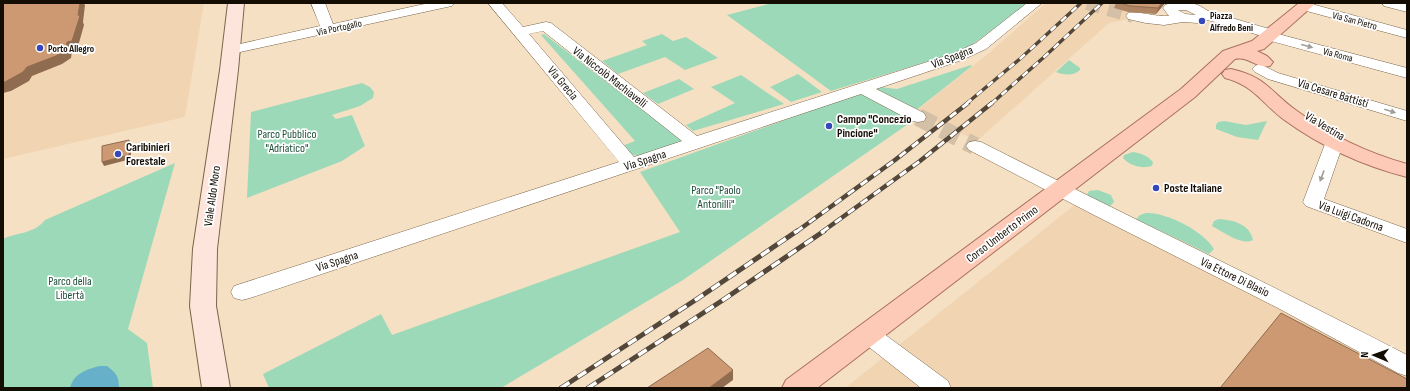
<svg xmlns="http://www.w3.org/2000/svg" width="1410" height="391" font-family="'Sofia Sans Condensed',sans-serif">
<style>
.built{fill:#f1d5b2}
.green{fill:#9cd9b9}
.water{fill:#67b0c9}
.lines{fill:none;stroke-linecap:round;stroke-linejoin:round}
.street-tunnel-far1{stroke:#d4c0a6;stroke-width:14;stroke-dasharray:14 8;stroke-linecap:butt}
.street-tunnel{stroke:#d4c0a6;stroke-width:18;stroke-dasharray:18 9;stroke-linecap:butt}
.street-casing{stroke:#79654b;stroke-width:1}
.secondary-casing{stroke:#79654b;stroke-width:2}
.primary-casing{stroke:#aa715a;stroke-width:2}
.street{fill:#fff;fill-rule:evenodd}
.secondary{fill:#fee5dc;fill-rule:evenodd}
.primary{fill:#fdcab8;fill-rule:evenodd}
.rail-far2-casing{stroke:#524739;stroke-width:3.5}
.rail-far1-casing{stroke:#524739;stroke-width:4.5}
.rail-casing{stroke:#524739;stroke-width:5}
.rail-far2{stroke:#fff;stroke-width:2.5;stroke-dasharray:7;stroke-linecap:butt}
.rail-far1{stroke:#fff;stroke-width:3;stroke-dasharray:8;stroke-linecap:butt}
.rail{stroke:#fff;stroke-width:3.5;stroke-dasharray:10;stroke-linecap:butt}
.wall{fill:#af8462}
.shaded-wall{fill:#8f6b50}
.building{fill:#cc9972;stroke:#8f6b50}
.oneway{fill:#a19e9b}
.poi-dot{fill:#3448ba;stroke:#fff;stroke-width:1.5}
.labels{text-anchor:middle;stroke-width:3.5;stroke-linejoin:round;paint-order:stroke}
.far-poi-label{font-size:10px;font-weight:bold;fill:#140d04;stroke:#fff;text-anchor:start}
.far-street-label{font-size:10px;fill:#140d04;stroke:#fff}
.street-label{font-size:12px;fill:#140d04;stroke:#fff}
.poi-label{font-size:12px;font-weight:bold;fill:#140d04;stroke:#fff;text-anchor:start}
.park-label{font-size:12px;fill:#1d4f38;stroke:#fff}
</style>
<rect width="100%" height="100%" fill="#f6e0c3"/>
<path class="built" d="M3 3H204L185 117 3 159Z
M1046 3H1165L1151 19 1136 15 1129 19 1109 23 977 141 916 111 989 53Z
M1077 203 1407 376V388H845Z"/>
<path class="green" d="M772 3H1029L965 50 831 91 727 15Z
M544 34 686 143 641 156 633 155 622 146 635 141 541 35Z
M662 34 673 41 686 37 718 58 685 70 665 57 618 74 602 61 647 45 642 41Z
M1069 60 1080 68V70C1074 76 1063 75 1056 72Z
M971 65 972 66 915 111 876 92V88L880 87 897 89Z
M798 74 822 92 791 102 770 87Z
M741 75 784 104 693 131 686 125 735 103 711 87Z
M679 79 694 89 658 104 643 93Z
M362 83 370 87 374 92 373 98 360 106 332 115 336 119 352 115 365 146 342 161 247 198 251 112Z
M860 93 914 120 683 280 501 388H269L263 374 381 314 392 335 680 232 640 172Z
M1224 121 1246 125 1267 121 1258 140 1237 137 1216 129V125L1218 122Z
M1133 152C1141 153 1148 156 1153 162L1152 166C1142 169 1130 166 1123 158L1124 155Z
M175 163 128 329 147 343 153 388H3V239C18 232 34 234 45 220Z
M1098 190 1111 195 1114 202 1110 206H1105L1086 196 1089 191Z
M1146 213C1166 212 1204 231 1214 249L1209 254 1136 219 1140 215Z
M1219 219C1233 220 1250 224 1253 240 1242 246 1223 232 1212 226L1214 221Z"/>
<path class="water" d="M99 366H107C116 373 119 376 119 388H70C74 373 86 370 99 366Z"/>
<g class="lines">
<path class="street-tunnel-far1" d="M1087 3 1133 16"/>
<path class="street-tunnel" d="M918 117 975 146"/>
<g class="street-casing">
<path id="street" d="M311 3H325L333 24 429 3H454L452 6 447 7 231 54 226 53 224 50 226 47 231 46 320 26Z
M488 3H502L523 27 546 22 551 23 697 136 952 54 976 43 1027 3H1042L986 49 962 60 876 89 924 113 926 117 924 121 918 122 912 121 861 94 250 298 242 300 234 298 231 292 234 286 619 162ZM543 31 682 141 634 157 529 34Z
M1171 3H1192L1200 6 1208 11 1276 31 1278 34 1407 68V78L1264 39 1262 36 1208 20 1198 23 1183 22 1164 25 1146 23 1128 19 1126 16 1128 13C1138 11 1156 17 1169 16L1163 8 1165 5ZM1178 10H1186L1196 15 1185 14Z
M1299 3H1308L1407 30V38L1299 9 1297 6Z
M1382 3 1407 4V12L1384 6Z
M1260 64 1278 73 1407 111V121L1268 79 1255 72 1252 69 1255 66Z
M1332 135 1338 136 1343 144 1324 199 1407 229V243L1306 206 1303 202 1325 144 1323 140 1326 136Z
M975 141 981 142C1123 214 1266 282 1407 355V376L1398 373 1276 307 1094 215 969 150 966 146 969 142Z
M868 325 876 328 948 381 951 388H921L860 340 856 334 860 328Z"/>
</g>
<g class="secondary-casing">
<path id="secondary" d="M228 3H244L238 70 217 249 216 306 230 388H202L190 306 193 249 220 70Z"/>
</g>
<g class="primary-casing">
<path id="primary" d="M1299 3H1316L1264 49 1257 51 1267 56 1273 62 1270 66C1257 69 1249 56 1235 59L1195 97 817 388H782L786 380 1181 89 1223 51 1252 41Z
M1231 69C1267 77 1270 92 1297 111 1330 135 1368 153 1407 164V177C1363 166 1320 146 1283 119 1262 103 1253 85 1225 78L1222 74 1225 70Z"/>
</g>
<use href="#street" class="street"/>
<use href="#secondary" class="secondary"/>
<use href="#primary" class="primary"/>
<g class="rail-far2-casing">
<path id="rail-far2" d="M966 104 1021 58 1081 3
M991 104 1043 58 1102 3"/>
</g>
<g class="rail-far1-casing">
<path id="rail-far1" d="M796 232 895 160 968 103
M822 232 920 161 992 103"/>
</g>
<g class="rail-casing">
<path id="rail" d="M561 388 697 299 797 231
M588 388 723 300 824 231"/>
</g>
<use href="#rail-far2" class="rail-far2"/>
<use href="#rail-far1" class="rail-far1"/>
<use href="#rail" class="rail"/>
</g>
<path class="wall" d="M1116 3H1165L1156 14 1128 12 1114 8Z"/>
<path class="shaded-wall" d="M80 3H83L85 5 83 22 84 25 77 50 72 51 71 58 62 64 32 76 29 81 11 91 3 93V82L67 42 78 15Z
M1162 3H1165L1156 14 1158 8Z
M129 140 131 143V159L104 166 102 162Z
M733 370V380L722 388H709Z"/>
<path class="building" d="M3 3H80L78 15 80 16 72 41 67 42 66 49 56 56 27 67 23 72 5 82H3Z
M1120 3H1162L1158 8 1130 6Z
M129 140V155L102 162V146Z
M1281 313 1407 379V388H1220Z
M708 348 733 370 709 388H647Z"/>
<defs><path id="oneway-solid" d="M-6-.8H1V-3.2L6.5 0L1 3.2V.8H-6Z"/></defs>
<g class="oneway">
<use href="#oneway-solid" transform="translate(1307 46) rotate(15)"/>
<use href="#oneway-solid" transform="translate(1390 111) rotate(17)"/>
<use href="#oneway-solid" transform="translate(1322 176) rotate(110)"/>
</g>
<g class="poi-dot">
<circle cx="1202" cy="21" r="4"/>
<circle cx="40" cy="48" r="4"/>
<circle cx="829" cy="126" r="4"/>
<circle cx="118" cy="154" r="4"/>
<circle cx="1156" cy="188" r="4"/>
</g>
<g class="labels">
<g class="far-poi-label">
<text x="1210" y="19">Piazza<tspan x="1210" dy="12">Alfredo Beni</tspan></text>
<text x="48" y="52">Porto Allegro</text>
</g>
<g class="far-street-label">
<text transform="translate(1355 20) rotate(15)" y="4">Via San Pietro</text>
<text transform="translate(339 27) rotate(-12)" y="4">Via Portogallo</text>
<text transform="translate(1338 54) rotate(15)" y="4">Via Roma</text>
</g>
<g class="street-label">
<text transform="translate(952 57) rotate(-21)" y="4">Via Spagna</text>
<text transform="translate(610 77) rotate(38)" y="4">Via Niccolò Machiavelli</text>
<text transform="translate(563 83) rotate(50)" y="4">Via Grecia</text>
<text transform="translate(1333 93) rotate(17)" y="4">Via Cesare Battisti</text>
<text transform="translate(1325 126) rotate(31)" y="4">Via Vestina</text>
<text transform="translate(645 160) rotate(-18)" y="4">Via Spagna</text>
<text transform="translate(212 196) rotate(-82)" y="4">Viale Aldo Moro</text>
<text transform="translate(1351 216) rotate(20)" y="4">Via Luigi Cadorna</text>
<text transform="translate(1002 234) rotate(-37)" y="4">Corso Umberto Primo</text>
<text transform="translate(337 261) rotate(-18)" y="4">Via Spagna</text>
<text transform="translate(1235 277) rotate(26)" y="4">Via Ettore Di Blasio</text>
</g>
<g class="poi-label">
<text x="837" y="123">Campo "Concezio<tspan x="837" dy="14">Pincione"</tspan></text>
<text x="126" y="151">Caribinieri<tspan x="126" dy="14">Forestale</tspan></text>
<text x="1164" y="192">Poste Italiane</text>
</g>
<g class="park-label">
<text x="287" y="138">Parco Pubblico<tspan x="287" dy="14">"Adriatico"</tspan></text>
<text x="716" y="194">Parco "Paolo<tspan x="716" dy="14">Antonilli"</tspan></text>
<text x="70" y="285">Parco della<tspan x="70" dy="14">Libertà</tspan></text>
</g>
</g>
<rect width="1410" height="391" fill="none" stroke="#140d04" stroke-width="8"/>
<g transform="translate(1374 355) rotate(272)" stroke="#ffffff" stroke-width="3" paint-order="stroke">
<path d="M0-3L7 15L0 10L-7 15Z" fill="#140d04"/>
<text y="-6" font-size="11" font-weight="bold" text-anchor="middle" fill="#140d04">N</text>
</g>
</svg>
